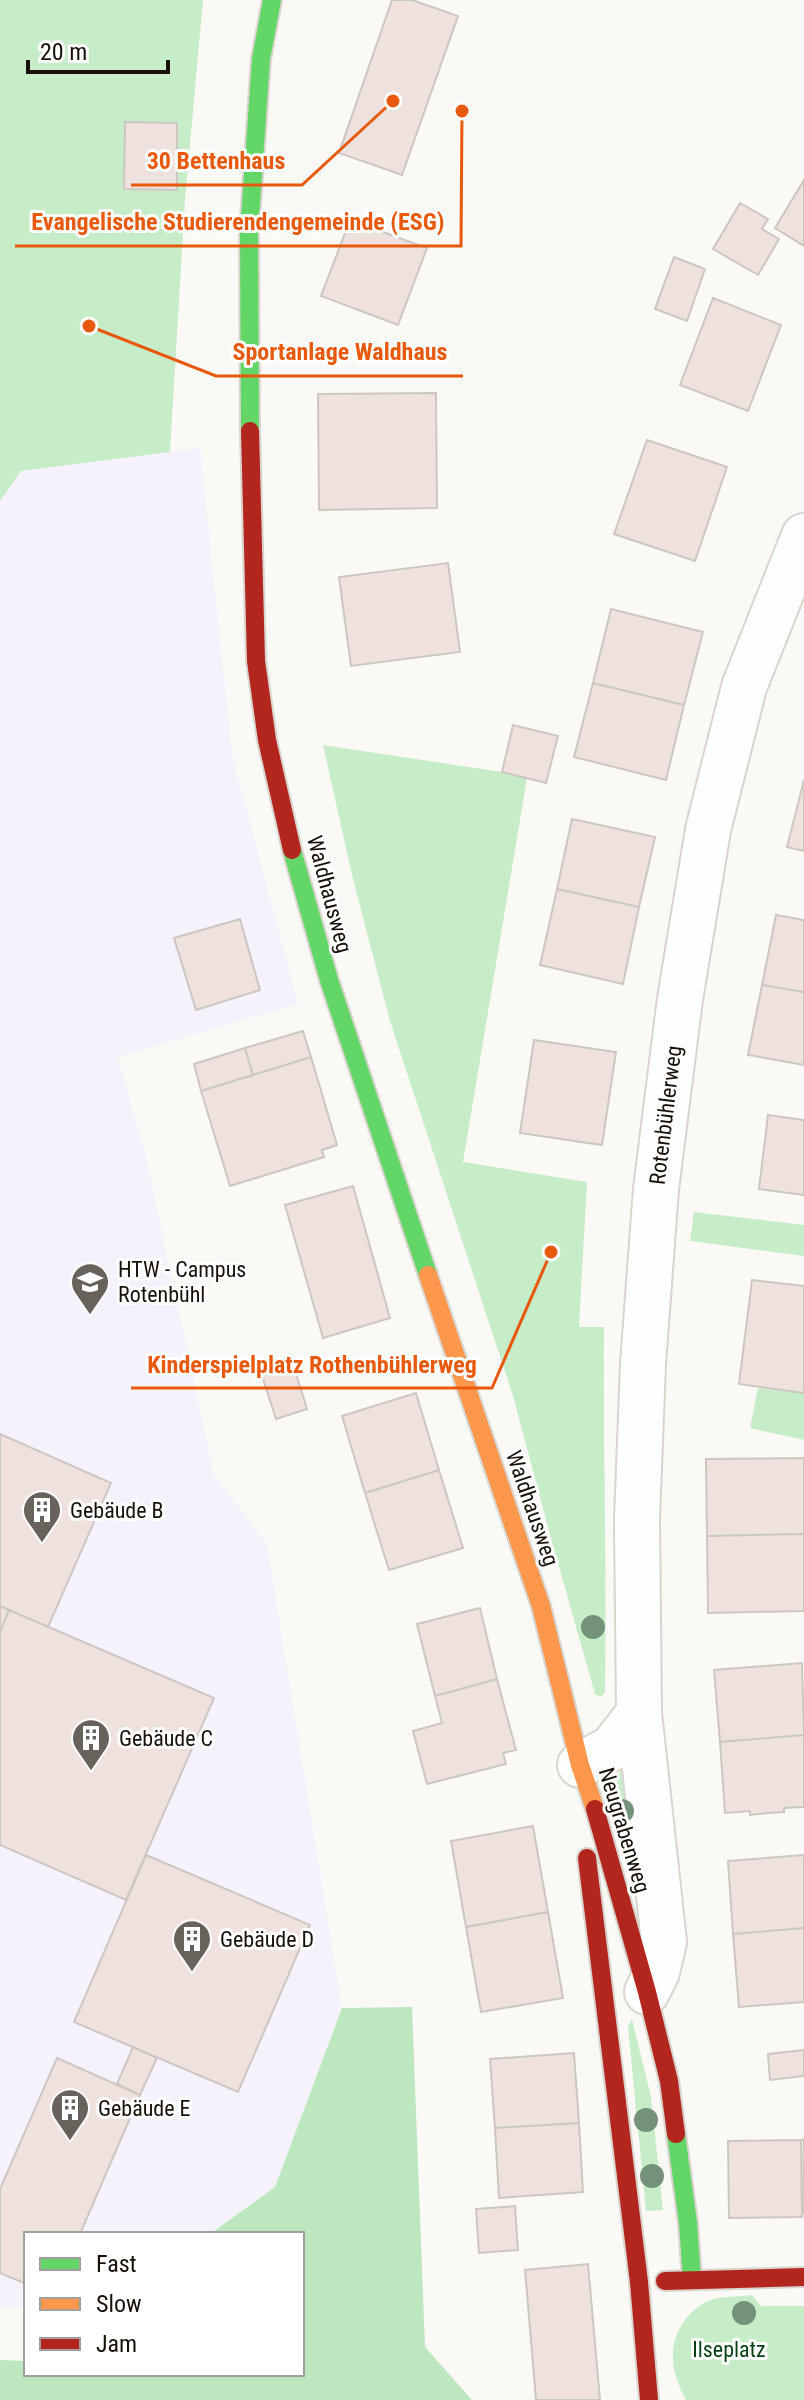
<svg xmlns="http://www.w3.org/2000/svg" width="804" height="2400" font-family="'Roboto Condensed',sans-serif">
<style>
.education{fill:#f5f2fb}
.green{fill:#c7edc8}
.forest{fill:#bde7bf}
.building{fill:#eee1de;stroke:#cdc6c3;stroke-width:2}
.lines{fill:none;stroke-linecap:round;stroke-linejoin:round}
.street-casing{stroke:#d9d4ce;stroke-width:48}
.fast-casing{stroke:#d9d4ce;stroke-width:22}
.slow-casing{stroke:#d9d4ce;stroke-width:22}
.jam-casing{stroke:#d9d4ce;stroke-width:22}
.street{stroke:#fefefe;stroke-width:44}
.fast{stroke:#63d668;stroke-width:18}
.slow{stroke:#ff974d;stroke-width:18}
.jam{stroke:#b3261e;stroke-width:18}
.tree{fill:#739279}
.labels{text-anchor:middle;stroke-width:6;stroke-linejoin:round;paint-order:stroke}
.street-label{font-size:22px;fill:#171008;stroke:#fff}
.poi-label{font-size:22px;fill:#171008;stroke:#fff;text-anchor:start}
.park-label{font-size:22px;fill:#043e12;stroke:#fff}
.leader{fill:none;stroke:#e8590c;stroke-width:3}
.callout-dot{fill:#e8590c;stroke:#fff;stroke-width:3}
.callout-label{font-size:24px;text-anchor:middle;font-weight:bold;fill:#e8590c;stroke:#fff;stroke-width:6;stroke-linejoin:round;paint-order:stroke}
</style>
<rect width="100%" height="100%" fill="#fbf9f6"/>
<path class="education" d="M200 448 232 754 298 1004 118 1057 146 1157 214 1475 267 1544 342 2008 275 2187 210 2234H26V2309L0 2307V501L20 471Z"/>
<path class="green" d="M0 0H203L185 200 170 452 21 471 0 501Z
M323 745 502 772 527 778 463 1162 587 1182 579 1327H604C603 1449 607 1570 605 1692L601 1697 595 1694 552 1542 513 1396 390 1021 353 879Z
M694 1212 804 1225V1256L690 1241Z
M758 1388 804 1393V1440L750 1428Z
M621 1770H630L648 1923 609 1792Z
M632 2019 651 2097 663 2210 646 2211 628 2027Z
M752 2295 761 2306H804V2400H686C669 2369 666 2338 692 2312 698 2306 706 2301 714 2299 726 2296 740 2297 752 2295Z"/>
<path class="forest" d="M412 2007 425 2347 472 2400H0V2360L26 2361V2374H302V2234H210L275 2187 342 2008Z"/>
<path class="building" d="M392 0H412L458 16 402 175 339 153Z
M125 122 177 123V190L124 189Z
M804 180V246L775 228Z
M740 203 768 219 762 229 779 239 758 275 713 249Z
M350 220 427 248 398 325 321 296Z
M674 257 705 269 687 321 655 309Z
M713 298 781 325 748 411 680 385Z
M436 393 437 508 319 510 318 394Z
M647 440 727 467 695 561 614 534Z
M448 563 460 652 351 666 339 577Z
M611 609 703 632 684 705 593 683Z
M593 683 684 705 666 780 574 757Z
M513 725 558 736 546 783 502 772Z
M804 780V851L787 847Z
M572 819 655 837 639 907 557 889Z
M557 889 639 907 623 984 540 965Z
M776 915 804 920V992L762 985Z
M240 919 260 990 196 1010 174 938Z
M762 985 804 992V1065L748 1055Z
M303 1031 311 1057 253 1075 245 1048Z
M534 1040 616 1052 602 1145 520 1133Z
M245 1048 253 1075 201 1091 194 1064Z
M311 1057 337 1145 322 1150 324 1157 230 1186 201 1091Z
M768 1115 804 1120V1195L759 1189Z
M353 1186 390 1318 323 1338 285 1205Z
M752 1280 804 1286V1393L739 1384Z
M294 1367 307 1409 276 1419 262 1376Z
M416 1393 439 1470 365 1493 342 1416Z
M0 1434 111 1483 48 1627 0 1606Z
M804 1458V1534L707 1536 706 1459Z
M439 1470 463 1548 389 1570 365 1493Z
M804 1534V1611L708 1613 707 1536Z
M0 1606 9 1610 0 1632Z
M480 1608 497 1679 435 1696 417 1624Z
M9 1610 214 1698 126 1900 0 1845V1632Z
M802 1663 804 1735 720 1742 714 1670Z
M497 1679 516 1750 503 1753 506 1764 427 1784 413 1731 442 1723 435 1696Z
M804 1735V1807L784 1808V1812L769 1813 750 1815V1811L725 1813 720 1742Z
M533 1826 548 1912 466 1927 451 1841Z
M146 1855 310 1925 238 2092 74 2022Z
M804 1855V1928L733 1934 728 1861Z
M548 1912 563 1998 481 2012 466 1927Z
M804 1928V2002L739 2007 733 1934Z
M133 2047 157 2058 140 2095 117 2084Z
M804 2050V2076L770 2080 768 2054Z
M574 2053 579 2123 495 2128 490 2059Z
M57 2058 140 2095 80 2234H26V2284L0 2273V2189Z
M579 2123 583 2192 499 2198 495 2128Z
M804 2139V2213H802L801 2140Z
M801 2140 802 2217 729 2218 728 2141Z
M515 2206 518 2250 479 2253 476 2209Z
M588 2264 600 2400H536L525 2270Z"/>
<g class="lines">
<g class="street-casing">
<path id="street" d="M580 1765 612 1748 639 1713
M647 1992 657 1972 664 1942 639 1713 637 1519 643 1364 656 1189 680 999 708 830 744 687 804 536"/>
</g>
<g class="fast-casing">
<path id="fast" d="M250 431 249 233 261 59 272 0
M292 850 329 980 428 1275
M676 2134 688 2223 692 2279"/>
</g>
<g class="slow-casing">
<path id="slow" d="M428 1275 541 1606 580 1765 595 1809"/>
</g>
<g class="jam-casing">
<path id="jam" d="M250 431 256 661 267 740 292 850
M595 1809 647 1992 669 2081 676 2134
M587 1858 639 2282 649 2400
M665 2281 804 2277"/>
</g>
<use href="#street" class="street"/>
<use href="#fast" class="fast"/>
<use href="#slow" class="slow"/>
<use href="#jam" class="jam"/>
</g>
<g class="tree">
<circle cx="593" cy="1627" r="12"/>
<circle cx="622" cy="1811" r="12"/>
<circle cx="646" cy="2120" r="12"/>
<circle cx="652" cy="2176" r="12"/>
<circle cx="744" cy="2313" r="12"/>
</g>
<defs>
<g id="university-pin" transform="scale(2)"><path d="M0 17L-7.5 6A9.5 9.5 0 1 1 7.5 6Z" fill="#67625b" stroke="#fff"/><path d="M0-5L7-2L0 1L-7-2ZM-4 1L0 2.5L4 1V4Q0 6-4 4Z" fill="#fff"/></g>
<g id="building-pin" transform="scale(2)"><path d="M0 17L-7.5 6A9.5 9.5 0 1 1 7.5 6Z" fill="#67625b" stroke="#fff"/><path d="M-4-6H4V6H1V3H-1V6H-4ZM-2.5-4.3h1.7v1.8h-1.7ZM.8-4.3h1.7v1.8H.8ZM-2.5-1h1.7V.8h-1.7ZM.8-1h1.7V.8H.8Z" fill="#fff"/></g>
</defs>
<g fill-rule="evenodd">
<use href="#university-pin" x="90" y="1282"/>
<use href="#building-pin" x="42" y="1510"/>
<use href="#building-pin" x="91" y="1738"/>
<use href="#building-pin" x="192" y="1939"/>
<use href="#building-pin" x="70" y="2108"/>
</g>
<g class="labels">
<g class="street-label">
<text transform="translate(330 894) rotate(75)" y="8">Waldhausweg</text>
<text transform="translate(665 1115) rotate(-83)" y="8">Rotenbühlerweg</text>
<text transform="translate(533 1508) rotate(71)" y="8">Waldhausweg</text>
<text transform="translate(625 1830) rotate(73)" y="8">Neugrabenweg</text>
</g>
<g class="poi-label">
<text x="118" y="1277">HTW - Campus<tspan x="118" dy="25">Rotenbühl</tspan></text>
<text x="70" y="1518">Gebäude B</text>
<text x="119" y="1746">Gebäude C</text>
<text x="220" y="1947">Gebäude D</text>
<text x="98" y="2116">Gebäude E</text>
</g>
<g class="park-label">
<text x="729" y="2357">Ilseplatz</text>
</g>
</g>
<path class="leader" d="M393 101L302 185H131M462 111L461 246H15M89 326L216 376H463M551 1252L492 1388H131"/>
<g class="callout-dot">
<circle cx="393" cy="101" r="8"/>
<circle cx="462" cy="111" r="8"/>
<circle cx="89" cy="326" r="8"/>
<circle cx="551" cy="1252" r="8"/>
</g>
<g class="callout-label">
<text x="216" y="169">30 Bettenhaus</text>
<text x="238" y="230">Evangelische Studierendengemeinde (ESG)</text>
<text x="340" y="360">Sportanlage Waldhaus</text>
<text x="312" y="1373">Kinderspielplatz Rothenbühlerweg</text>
</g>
<rect x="24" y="2232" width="280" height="144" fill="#ffffff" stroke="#a29f9c" stroke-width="2"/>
<rect x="40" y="2258" width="40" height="12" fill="#63d668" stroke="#a29f9c" stroke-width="2"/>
<text x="96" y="2272" font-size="24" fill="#171008">Fast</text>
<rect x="40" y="2298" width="40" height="12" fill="#ff974d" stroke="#a29f9c" stroke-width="2"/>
<text x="96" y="2312" font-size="24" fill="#171008">Slow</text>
<rect x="40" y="2338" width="40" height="12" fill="#b3261e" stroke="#a29f9c" stroke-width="2"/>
<text x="96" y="2352" font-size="24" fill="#171008">Jam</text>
<path d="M28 60v12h140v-12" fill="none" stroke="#171008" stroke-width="4"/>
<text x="40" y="60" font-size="24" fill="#171008" stroke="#ffffff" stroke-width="6" paint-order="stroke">20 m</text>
</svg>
